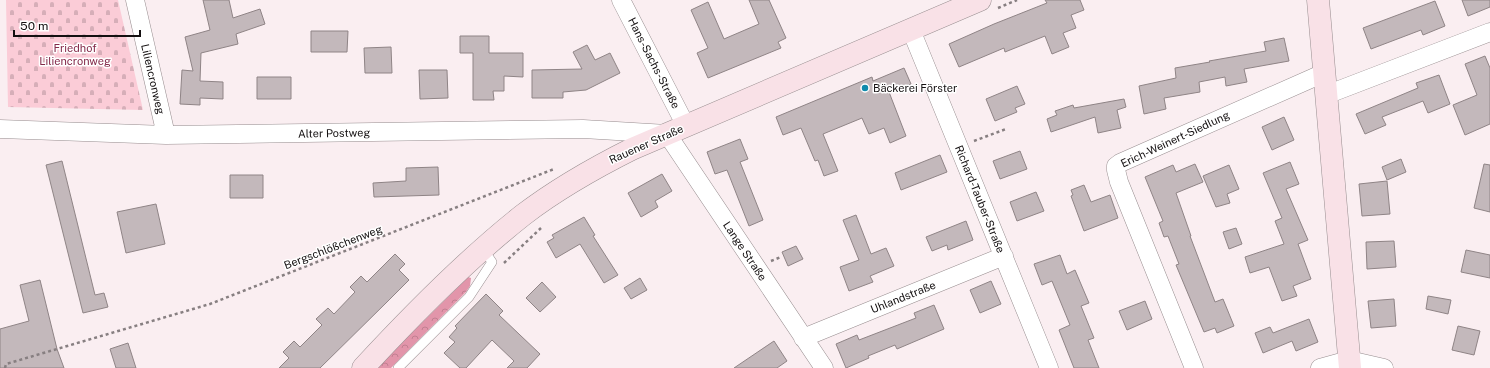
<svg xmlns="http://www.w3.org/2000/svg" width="1490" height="368" font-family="'Public Sans',sans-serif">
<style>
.forest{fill:url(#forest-crowns)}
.cemetery{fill:url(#cemetery-stones)}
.building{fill:#c3b8bb;stroke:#8f8486}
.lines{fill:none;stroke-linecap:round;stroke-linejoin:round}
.lane-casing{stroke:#978d8f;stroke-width:10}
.street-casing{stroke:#978d8f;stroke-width:19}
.secondary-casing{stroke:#978d8f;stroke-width:23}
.path{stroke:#877f81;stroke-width:2.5;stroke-dasharray:3 3;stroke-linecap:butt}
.lane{stroke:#fff;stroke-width:9}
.street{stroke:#fff;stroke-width:18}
.secondary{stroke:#f9e1e7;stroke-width:22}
.poi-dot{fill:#0d8aac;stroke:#fff;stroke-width:1.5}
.labels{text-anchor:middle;stroke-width:3;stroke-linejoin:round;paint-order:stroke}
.park-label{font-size:11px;fill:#842b4b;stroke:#fff}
.street-label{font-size:11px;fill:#141011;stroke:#fff}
.poi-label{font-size:11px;fill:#141011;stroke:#fff;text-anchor:start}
</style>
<defs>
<pattern id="forest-crowns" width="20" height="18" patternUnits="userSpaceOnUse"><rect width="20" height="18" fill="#e295aa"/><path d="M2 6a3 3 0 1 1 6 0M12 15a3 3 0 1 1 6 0" fill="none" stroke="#c17f91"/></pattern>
<pattern id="cemetery-stones" width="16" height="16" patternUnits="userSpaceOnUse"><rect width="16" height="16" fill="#fbccd7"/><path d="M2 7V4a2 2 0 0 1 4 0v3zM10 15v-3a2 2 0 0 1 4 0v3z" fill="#d6aeb8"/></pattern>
</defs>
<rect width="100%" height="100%" fill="#faeef1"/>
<path class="forest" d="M468 277 471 278 470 286 466 292 391 368H376Z"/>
<path class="cemetery" d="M6 0H118L143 110 8 107Z"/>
<path class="building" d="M203 0H229L233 18 260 9 265 24 236 34 238 44 201 53 200 81 223 82V99L200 98V105L180 104 182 70 193 71 185 37 210 30Z
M749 0H769L786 38 778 42 781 48 708 78 697 53 708 48 691 10 708 2 724 39 759 24Z
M1045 0H1080L1084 10 1071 15 1076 28 1063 33 1069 47 1052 54 1045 36 1005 52 1004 48 959 67 949 44 994 24 1047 3Z
M1462 0H1490V7L1468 16Z
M1435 1 1445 26 1423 35 1421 30 1371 49 1363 28Z
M311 31H348L347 52H311Z
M460 36H489V53H523V77L504 76V91H493L494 100H473V53H460Z
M1284 38 1289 61 1244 69 1247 82 1226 86 1225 77 1199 82 1200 92 1164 98 1166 109 1144 114 1139 86 1176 78 1175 68 1210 62 1209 61 1266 51 1264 42Z
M587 45 595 60 610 53 620 73 586 90 563 92V98H532V70L582 69 573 52Z
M391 47 392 73H365L364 48Z
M1485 56 1490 68V124L1465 135 1453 105 1477 95 1465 64Z
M904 68 911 84 889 92 906 136 890 143 884 128 869 134 862 118 823 134 838 171 824 176 818 160 815 161 801 128 783 135 776 117 872 77 873 81Z
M419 70H447L448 98 420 99Z
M1439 75 1450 104 1428 113 1423 101 1382 117 1386 125 1365 134 1356 114 1418 88 1416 83Z
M257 77H291V99H257Z
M1017 86 1025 104 1015 108 1017 112 995 121 986 99Z
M1124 99 1126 107 1117 110 1121 128 1098 133 1095 117 1051 132 1047 119 1057 115 1055 111 1073 105 1074 108Z
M1284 117 1294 140 1272 150 1262 127Z
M740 139 748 159 740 162 763 220 749 226 727 170 715 174 707 152Z
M1020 151 1027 169 1000 179 993 161Z
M940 155 947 172 901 190 895 173Z
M1401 159 1406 172 1387 180 1382 167Z
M62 161 95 295 104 293 108 307 83 313 46 165Z
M1290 162 1299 184 1286 189 1308 240 1298 244 1311 279 1293 286 1297 296 1282 301 1269 267 1250 273 1245 257 1284 244 1275 221 1282 218 1263 173Z
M1195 164 1203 182 1176 193 1191 236H1190L1215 302 1223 299 1234 326 1217 333 1215 328 1204 332 1176 265 1179 264 1168 236 1164 237 1159 223 1163 221 1145 177 1173 165 1176 172Z
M1484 164 1490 165V212L1474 208Z
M1229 165 1239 189 1227 194 1230 203 1216 207 1203 176Z
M438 167 439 195 374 197 373 183 406 181V168Z
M662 174 672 191 655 201 658 207 641 217 628 193Z
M230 175H263V198H230Z
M1387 181 1390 214 1362 216 1359 184Z
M1084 185 1091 202 1110 195 1118 218 1084 231 1071 196 1073 195 1071 190Z
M1036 192 1044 211 1017 221 1010 202Z
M156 204 165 244 126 253 117 212Z
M856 215 871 254 886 248 894 266 870 276 873 282 849 291 840 267 859 260 843 220Z
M584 217 595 235 593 236 618 275 604 283 580 244 556 258 547 242 554 238 552 235Z
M966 221 973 240 948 250 947 245 932 251 926 237Z
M1236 228 1242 244 1229 249 1223 232Z
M1394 241 1396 267 1367 269 1366 242Z
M796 246 803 259 788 266 782 252Z
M1466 250 1490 255V278L1461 272Z
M395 254 405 264 399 270 409 280 387 302 320 368H279L289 358 283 352 294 341 300 347 322 325 316 319 328 308 334 314 355 292 350 287 361 276 367 282Z
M1060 255 1067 274 1075 270 1089 303 1081 306 1094 338 1088 340 1099 368H1074L1059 330 1070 325 1052 281 1042 285 1034 264Z
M640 278 647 290 631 299 624 288Z
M40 280 57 349 64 368H0V329L29 321 20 285Z
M991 281 1001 304 980 313 970 290Z
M542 282 556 297 540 312 526 298Z
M486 294 503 311 499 315 540 354 527 368H507L514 361 492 340 466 368H460L444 353 455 342 449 337 457 328 455 326Z
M1428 296 1451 300 1448 314 1426 309Z
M1394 299 1396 326 1371 328 1368 301Z
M1145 301 1152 319 1127 330 1119 311Z
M934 305 944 329 897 349 895 345 868 356 869 358 846 368 836 344 857 335 859 340 916 318 914 313Z
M1309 319 1318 342 1296 351 1292 341 1263 353 1255 333 1270 327 1273 333Z
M1458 326 1480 331 1474 355 1452 350Z
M774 341 787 361 777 368H734Z
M128 343 136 368H116L110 349Z"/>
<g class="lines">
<g class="lane-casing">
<path id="lane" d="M398 368 469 297 492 262 483 249"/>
</g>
<g class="street-casing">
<path id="street" d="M135 0 166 135
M621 0 686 126
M911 30 1049 368
M1326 95 1490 32
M0 129 166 135 583 129 667 134 824 368
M803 338 1004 256
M1194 368 1119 182 1116 170V166L1120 163 1324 73
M1320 368 1349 360 1384 368"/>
</g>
<g class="secondary-casing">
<path id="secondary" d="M1318 0 1350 368
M363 368C412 315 466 260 523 215 557 189 594 168 632 149L980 0"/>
</g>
<path class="path" d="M998 8 1017 0
M974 141 1006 129
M771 261 781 257
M504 263 541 228
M5 368 6 364 210 304 554 169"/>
<use href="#lane" class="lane"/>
<use href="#street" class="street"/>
<use href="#secondary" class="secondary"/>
</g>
<circle class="poi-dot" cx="865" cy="88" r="4"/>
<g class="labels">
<g class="park-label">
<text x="75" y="52">Friedhof<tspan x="75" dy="13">Liliencronweg</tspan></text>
</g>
<g class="street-label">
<text transform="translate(654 63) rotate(63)" y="4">Hans-Sachs-Straße</text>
<text transform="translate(153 79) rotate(77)" y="4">Liliencronweg</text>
<text transform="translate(334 133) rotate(-1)" y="4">Alter Postweg</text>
<text transform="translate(1175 139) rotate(-25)" y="4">Erich-Weinert-Siedlung</text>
<text transform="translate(646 144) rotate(-24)" y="4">Rauener Straße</text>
<text transform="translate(980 199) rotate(68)" y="4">Richard-Tauber-Straße</text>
<text transform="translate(333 247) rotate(-21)" y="4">Bergschlößchenweg</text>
<text transform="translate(745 251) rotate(56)" y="4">Lange Straße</text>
<text transform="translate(903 297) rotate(-22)" y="4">Uhlandstraße</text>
</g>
<g class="poi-label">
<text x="873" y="92">Bäckerei Förster</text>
</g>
</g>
<path d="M14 30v6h126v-6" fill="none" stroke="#141011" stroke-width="2"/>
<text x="20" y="30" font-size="12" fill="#141011" stroke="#ffffff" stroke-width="3" paint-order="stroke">50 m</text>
</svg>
